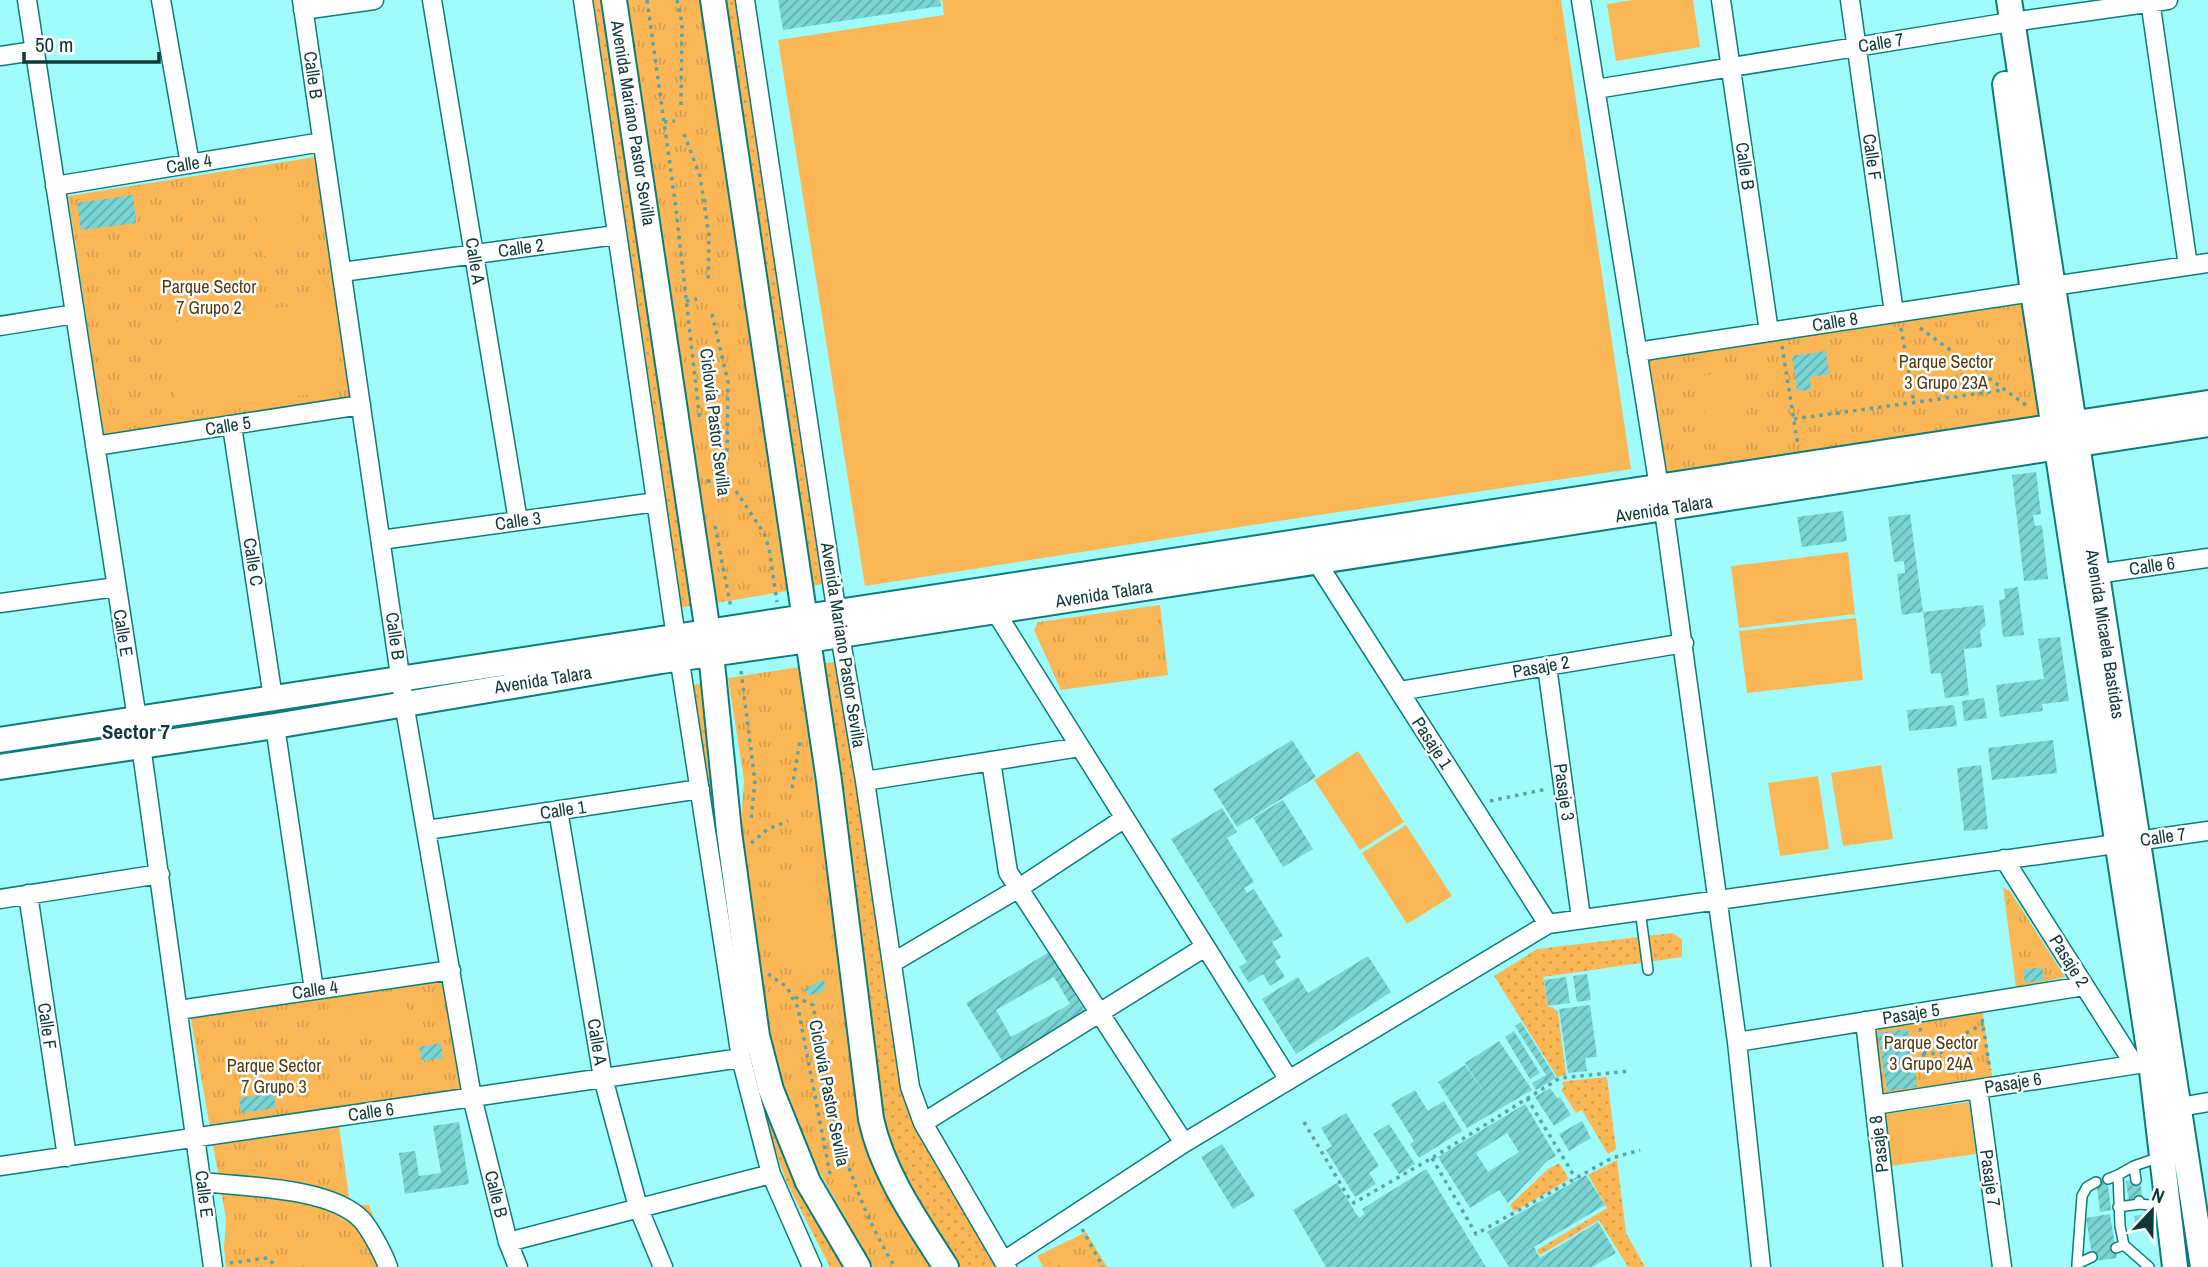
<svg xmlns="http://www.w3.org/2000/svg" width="2208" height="1267" font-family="'Archivo Narrow',sans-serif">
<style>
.grass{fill:url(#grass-dots)}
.park{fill:url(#park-tufts)}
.pitch{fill:#fbb756}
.building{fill:url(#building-hatch);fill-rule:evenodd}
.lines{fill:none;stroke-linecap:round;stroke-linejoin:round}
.lane-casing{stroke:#0b7c7a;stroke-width:12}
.street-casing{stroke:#0b7c7a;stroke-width:21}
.secondary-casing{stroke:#0b7c7a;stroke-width:28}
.path{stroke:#5ea2a1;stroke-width:3.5;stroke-dasharray:3.5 5;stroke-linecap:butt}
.lane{stroke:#fff;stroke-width:9}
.street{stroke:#fff;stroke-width:18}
.secondary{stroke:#fff;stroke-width:24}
.labels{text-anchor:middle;stroke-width:5;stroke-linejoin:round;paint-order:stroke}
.street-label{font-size:18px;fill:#103838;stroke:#fff}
.park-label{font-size:18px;fill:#55390d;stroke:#fff}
.quarter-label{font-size:21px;font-weight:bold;fill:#103838;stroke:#fff}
</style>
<defs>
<pattern id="grass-dots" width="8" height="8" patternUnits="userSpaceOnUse" patternTransform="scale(1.75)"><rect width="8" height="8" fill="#fbb756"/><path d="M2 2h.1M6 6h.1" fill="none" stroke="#d69e4c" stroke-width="1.8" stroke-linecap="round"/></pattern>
<pattern id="park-tufts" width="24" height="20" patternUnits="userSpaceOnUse" patternTransform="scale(1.75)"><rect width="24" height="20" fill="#fbb756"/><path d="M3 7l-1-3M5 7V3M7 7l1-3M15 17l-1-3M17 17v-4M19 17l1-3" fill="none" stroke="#d69e4c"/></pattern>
<pattern id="building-hatch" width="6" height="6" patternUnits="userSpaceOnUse" patternTransform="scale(1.75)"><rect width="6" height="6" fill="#79d5d3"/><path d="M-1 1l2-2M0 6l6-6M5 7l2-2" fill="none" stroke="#62aeac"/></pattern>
</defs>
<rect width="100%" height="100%" fill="#a0fcfa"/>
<path class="grass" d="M589 0H604L695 605 679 608Z
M720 0H738L828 583 807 587Z
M839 661 899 1071 997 1267H953L914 1202 889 1139 881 1111 820 664Z
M707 682 725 894 693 685Z
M1672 933 1682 939V957L1543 977 1548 1007H1552L1558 1012 1566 1075 1557 1077 1494 976 1537 949Z
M752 1062 847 1267H830L786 1181 772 1140Z
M1607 1077 1616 1149 1608 1154 1582 1110 1576 1113 1561 1090 1564 1087 1562 1083 1566 1081Z
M1617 1160 1626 1233 1645 1267H1628L1599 1220 1540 1255 1537 1250 1607 1208 1588 1175Z
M1559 1163 1569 1179 1514 1212 1510 1205 1548 1169Z"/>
<path class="park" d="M625 0H700L787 591 716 603 665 248Z
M315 157 353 400 104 435 68 196Z
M2023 302 2041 417 1665 474 1647 359Z
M1160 605 1168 675 1061 690 1034 630 1038 622Z
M799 667 858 1098 933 1267H873L797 1132 774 1056 740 838 744 780 728 678Z
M2003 887 2010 891 2065 977 2016 987Z
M442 980 462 1093 337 1112 350 1204 369 1205 392 1267H226L224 1248 226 1219 190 1014Z
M1982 1008 1993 1082 1880 1100 1869 1025Z
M1086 1232 1107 1267H1043L1037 1256Z"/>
<path class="pitch" d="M942 0H1561L1631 469 1285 520 865 586 778 40 944 15Z
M1633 0H1693L1700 47 1616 61 1607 4Z
M297 176 306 251 262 256 252 181Z
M331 301 343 390 178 412 165 323Z
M1741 371 1751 439 1709 444 1700 376Z
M1848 552 1855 614 1739 628 1731 566Z
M1856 618 1863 680 1747 693 1739 631Z
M1358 751 1404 822 1360 850 1314 780Z
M1881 765 1893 839 1843 846 1831 773Z
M1818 776 1829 849 1780 856 1768 783Z
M1406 825 1452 896 1407 924 1362 853Z
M820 865 834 954 783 962 769 873Z
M405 992 411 1031 334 1044 328 1004Z
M1969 1102 1976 1154 1891 1166 1884 1114Z
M355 1240 359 1267H308L305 1248Z"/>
<path class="building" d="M778 0H940L941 6 783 30Z
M133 195 136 223 81 230 77 203Z
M1826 351 1829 374 1810 377 1811 390 1797 391 1792 356Z
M2036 472 2041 514 2033 515 2035 526 2042 525 2048 579 2024 581 2012 475Z
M1843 511 1847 541 1802 547 1797 517Z
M1910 514 1923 612 1902 615 1897 574 1905 573 1904 561 1894 562 1888 517Z
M2018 587 2024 635 2003 637 1999 600 2005 599 2004 589Z
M1983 605 1986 625 1980 631 1982 647 1964 649 1969 695 1945 698 1941 673 1931 674 1923 612Z
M2060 637 2069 701 2042 704 2043 711 2000 717 1996 685 2044 679 2038 639Z
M1984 698 1987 718 1964 721 1962 701Z
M1954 705 1957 726 1909 731 1907 710Z
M1292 740 1316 777 1237 827 1213 789Z
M2053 740 2057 773 1992 780 1988 748Z
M1981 765 1988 829 1964 831 1957 768Z
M1283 800 1313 849 1283 867 1253 818Z
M1222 808 1237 832 1227 838 1254 882 1244 888 1247 893 1254 889 1283 936 1272 942 1281 957 1275 961 1285 977 1270 986 1263 974 1249 983 1239 967 1247 962 1171 839Z
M1049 952 1088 1016 1006 1067 966 1003ZM1054 977 1070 1004 1011 1037 996 1010Z
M1368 956 1391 992 1296 1054 1262 999 1298 977 1308 993Z
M2042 967 2044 980 2025 983 2023 970Z
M1587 974 1591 1000 1577 1002 1573 976Z
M1566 977 1570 1003 1548 1006 1544 980Z
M824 979 825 987 820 993 809 995 803 990Z
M1590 1005 1597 1057 1585 1058 1587 1071 1568 1073 1559 1009Z
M1521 1022 1556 1078 1536 1090 1532 1083 1546 1075 1515 1026Z
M1908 1029 1917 1087 1887 1091 1878 1033Z
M1514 1031 1540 1073 1530 1079 1505 1037Z
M1499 1041 1532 1090 1467 1128 1438 1082 1465 1065 1487 1097 1465 1063Z
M441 1043 443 1058 422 1061 419 1047Z
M1550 1088 1558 1099 1560 1097 1571 1115 1554 1126 1535 1097Z
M1415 1090 1428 1111 1444 1101 1462 1131 1419 1158 1410 1144 1414 1141 1391 1104Z
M274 1093 276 1108 241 1113 239 1098Z
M1525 1104 1556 1156 1547 1161 1508 1203 1499 1190 1470 1208 1438 1157ZM1507 1133 1519 1152 1488 1172 1476 1153Z
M1346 1113 1379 1166 1369 1173 1376 1184 1355 1197 1326 1150 1332 1146 1321 1128Z
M1582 1121 1591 1138 1569 1151 1559 1134Z
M459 1122 469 1184 405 1194 399 1153 415 1151 419 1176 441 1173 433 1126Z
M1389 1124 1415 1164 1399 1174 1373 1134Z
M1222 1144 1255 1196 1233 1209 1201 1157Z
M1426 1169 1486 1267H1326L1293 1210 1337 1183 1359 1218 1365 1214 1362 1209Z
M1586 1175 1605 1205 1534 1247 1540 1258 1598 1222 1616 1253 1592 1267H1509L1487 1232Z
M2107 1177 2111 1210 2100 1212 2096 1178Z
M2140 1179 2143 1200 2129 1202 2126 1181Z
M2110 1214 2117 1258 2093 1261 2086 1218Z
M2146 1214 2148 1229 2137 1231 2134 1216Z"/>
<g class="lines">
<g class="lane-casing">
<path id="lane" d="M1640 910 1648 970
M2108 1179 2118 1175
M2136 1180 2134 1166 2160 1157
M2139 1201 2140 1204 2166 1207
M2118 1207 2140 1204
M2124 1245 2120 1226 2118 1175 2134 1166
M2116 1248 2124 1245 2149 1267
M2077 1264 2082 1196 2087 1187 2096 1182
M2077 1267V1264L2092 1257"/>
</g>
<g class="street-casing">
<path id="street" d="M27 0 141 745 213 1267
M161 0 190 164
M302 0 404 703 472 1097 508 1242 518 1267
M432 0 518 521
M583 0 673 617 741 1058 771 1174 812 1267
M745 0 840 635 865 781 910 1087 923 1123 1007 1267
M1581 0 1659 487
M1721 0 1769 332
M1850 0 1894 313
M2150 0 2188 266
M303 10 374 0
M0 56 34 51
M1596 89 1998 24 2168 0
M55 186 322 142
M342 272 616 235
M2053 286 2208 263
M0 326 75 314
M1637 352 2033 292
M232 426 273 698
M95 446 361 405
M1664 510 1737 1042 1761 1267
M381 540 656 502
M1316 561 1548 924
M2096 574 2208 558
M0 603 116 587
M995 611 1289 1080
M1547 666 1581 918
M1399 691 1684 643
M275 726 314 990
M991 761 1008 872 1184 1143
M865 781 1080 747
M558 810 603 1078 638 1207 663 1267
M427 830 700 789
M2004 859 2134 1064
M28 894 67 1157
M0 899 160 874
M892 963 1019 888 1125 818
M179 1010 451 970
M1865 1021 1893 1267
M1737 1042 2084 986
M1978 1089 2002 1267
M1875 1105 2151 1062
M2180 1107 2208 1102
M923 1123 1205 947
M0 1166 741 1058
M202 1182C246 1187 331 1187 362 1220 370 1229 384 1255 388 1267
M508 1242 771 1174
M1004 1261 1184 1143 1548 924 2208 831"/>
</g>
<g class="secondary-casing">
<path id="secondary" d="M614 0 711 653 729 832 757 1036 771 1090 808 1182 858 1267
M713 0 829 781 871 1119C883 1174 916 1220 946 1267
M2009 0 2203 1267
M2005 84 2033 292 2151 1062 2175 1267
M0 740 2208 403
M0 767 275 726 661 661 808 640 2208 424"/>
</g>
<path class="path" d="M647 0 675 201 700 422
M677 0 682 22 681 107
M664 122 675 121
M684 134 700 176 709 235 708 282
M686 301 697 299
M712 314 728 382 727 461
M1901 328 1914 402
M1920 328 2030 408
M1782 346 1798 446
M1794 419 2004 390
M707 481H720
M736 491 764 533 769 548 777 602
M715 526 731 608
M741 671 755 782 751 819
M792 788 800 740
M1490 801 1547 789
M751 843 768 829 788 821
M768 974 787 987 798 1008 830 1174
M795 997 813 1005C817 1025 819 1044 822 1064 836 1135 857 1205 895 1267
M1982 1019 1990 1070
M1920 1028 1927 1079
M1966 1033 1983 1024
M1923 1052 1936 1054 1948 1050
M1969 1052 1974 1073
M1527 1098 1576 1179
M1304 1122 1350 1200 1354 1203 1432 1158 1560 1078 1630 1071
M1432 1158 1476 1234 1612 1158 1640 1150
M1082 1229 1103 1267
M230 1263 268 1258 276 1267"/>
<use href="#lane" class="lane"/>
<use href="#street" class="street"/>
<use href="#secondary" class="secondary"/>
</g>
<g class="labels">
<g class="street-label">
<text transform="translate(1881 43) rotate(-9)" y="6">Calle 7</text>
<text transform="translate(313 75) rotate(82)" y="6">Calle B</text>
<text transform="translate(633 123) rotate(81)" y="6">Avenida Mariano Pastor Sevilla</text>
<text transform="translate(1872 157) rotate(82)" y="6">Calle F</text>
<text transform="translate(189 164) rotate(-9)" y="6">Calle 4</text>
<text transform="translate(1745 166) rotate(82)" y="6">Calle B</text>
<text transform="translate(521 248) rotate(-8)" y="6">Calle 2</text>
<text transform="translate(475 261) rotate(81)" y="6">Calle A</text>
<text transform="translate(1835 322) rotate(-9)" y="6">Calle 8</text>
<text transform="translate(715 422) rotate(83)" y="6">Ciclovía Pastor Sevilla</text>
<text transform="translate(228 426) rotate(-9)" y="6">Calle 5</text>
<text transform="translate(1664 509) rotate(-9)" y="6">Avenida Talara</text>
<text transform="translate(518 521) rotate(-8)" y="6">Calle 3</text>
<text transform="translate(253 562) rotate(81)" y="6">Calle C</text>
<text transform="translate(2152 566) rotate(-8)" y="6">Calle 6</text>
<text transform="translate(1104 594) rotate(-9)" y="6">Avenida Talara</text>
<text transform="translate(123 633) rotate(81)" y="6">Calle E</text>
<text transform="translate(2105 634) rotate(81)" y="6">Avenida Micaela Bastidas</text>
<text transform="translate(395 636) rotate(82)" y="6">Calle B</text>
<text transform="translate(843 645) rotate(81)" y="6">Avenida Mariano Pastor Sevilla</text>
<text transform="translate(1541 667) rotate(-10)" y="6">Pasaje 2</text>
<text transform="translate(543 680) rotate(-9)" y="6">Avenida Talara</text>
<text transform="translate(1432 743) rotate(57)" y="6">Pasaje 1</text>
<text transform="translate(1564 792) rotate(82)" y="6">Pasaje 3</text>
<text transform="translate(563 810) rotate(-8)" y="6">Calle 1</text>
<text transform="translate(2163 837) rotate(-8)" y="6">Calle 7</text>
<text transform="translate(2069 961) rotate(58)" y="6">Pasaje 2</text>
<text transform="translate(315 990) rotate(-8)" y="6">Calle 4</text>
<text transform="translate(1911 1014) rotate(-9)" y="6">Pasaje 5</text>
<text transform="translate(47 1026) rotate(82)" y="6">Calle F</text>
<text transform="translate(597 1042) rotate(81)" y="6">Calle A</text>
<text transform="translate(2013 1083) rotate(-9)" y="6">Pasaje 6</text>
<text transform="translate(829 1093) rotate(79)" y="6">Ciclovía Pastor Sevilla</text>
<text transform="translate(371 1112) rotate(-8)" y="6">Calle 6</text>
<text transform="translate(1879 1144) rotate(-97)" y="6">Pasaje 8</text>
<text transform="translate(1990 1178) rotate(82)" y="6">Pasaje 7</text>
<text transform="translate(204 1194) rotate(83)" y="6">Calle E</text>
<text transform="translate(496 1194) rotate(76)" y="6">Calle B</text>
</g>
<g class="park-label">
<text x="209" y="293">Parque Sector<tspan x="209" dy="21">7 Grupo 2</tspan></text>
<text x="1946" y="368">Parque Sector<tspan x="1946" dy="21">3 Grupo 23A</tspan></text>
<text x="1931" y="1049">Parque Sector<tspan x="1931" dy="21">3 Grupo 24A</tspan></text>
<text x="274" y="1072">Parque Sector<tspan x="274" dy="21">7 Grupo 3</tspan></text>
</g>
<g class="quarter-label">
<text x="136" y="739">Sector 7</text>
</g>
</g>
<g transform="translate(2152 1211) rotate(22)" stroke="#ffffff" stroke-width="5" paint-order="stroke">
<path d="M0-5L12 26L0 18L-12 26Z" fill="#103838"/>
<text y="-10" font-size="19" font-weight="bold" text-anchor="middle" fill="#103838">N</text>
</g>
<path d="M24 52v10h135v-10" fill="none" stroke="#103838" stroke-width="3.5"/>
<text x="35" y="52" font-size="21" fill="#103838" stroke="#ffffff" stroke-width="5" paint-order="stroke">50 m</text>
</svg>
